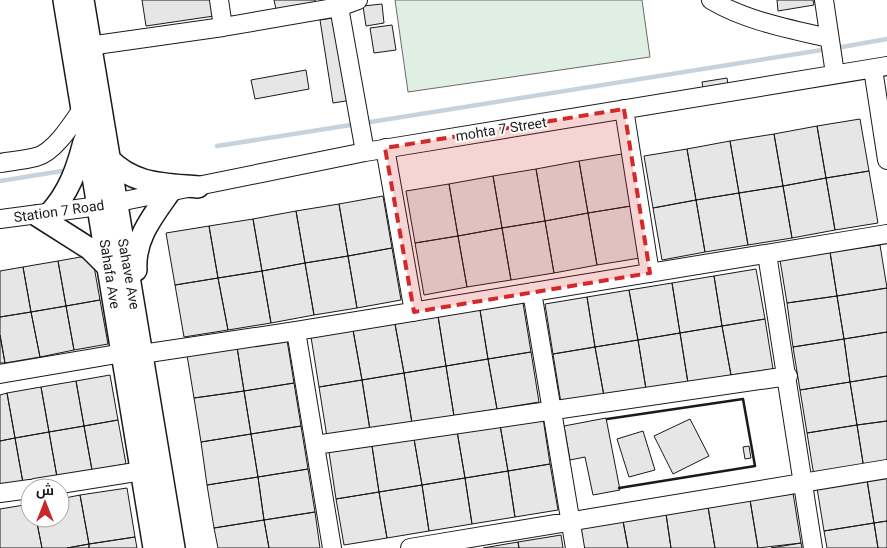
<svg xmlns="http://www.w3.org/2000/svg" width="887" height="548" font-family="Roboto,Cairo,sans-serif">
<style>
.green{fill:#e0efe3;stroke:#6a6a6a}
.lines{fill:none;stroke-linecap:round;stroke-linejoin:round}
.stream{stroke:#c6d2dc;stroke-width:4.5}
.building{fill:#e6e6e6;stroke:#1a1a1a}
.minor-casing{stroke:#1a1a1a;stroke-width:20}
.major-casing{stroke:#1a1a1a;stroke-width:24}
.minor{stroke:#fff;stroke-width:18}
.major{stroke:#fff;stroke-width:21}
.wall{stroke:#1a1a1a;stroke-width:2.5}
.marked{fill:#d62828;fill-opacity:0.2;stroke:#d62828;stroke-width:4;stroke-dasharray:10 6;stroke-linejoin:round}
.labels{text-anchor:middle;stroke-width:4;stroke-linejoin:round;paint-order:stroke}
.street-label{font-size:14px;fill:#1a1a1a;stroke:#fff}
</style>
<rect width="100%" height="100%" fill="#fff"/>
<path class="green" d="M395 0H642L650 57 408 92Z"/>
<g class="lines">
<path class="stream" d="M836 48 887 39
M364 123 828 49
M217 146 357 124
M0 181 68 170"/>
</g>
<path class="building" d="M142 0H211L214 16 146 26Z
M274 0H315L316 3 276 9Z
M777 0H813L814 5 778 11Z
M382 4 384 23 366 26 363 6Z
M339 17 352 100 333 103 320 20Z
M392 25 396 50 374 53 370 28Z
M306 70 309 89 255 99 251 80Z
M727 78 728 85 703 89 702 82Z
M860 119 869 171 826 178 817 126Z
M817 126 826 178 783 186 774 134Z
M774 134 783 186 739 193 730 141Z
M730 141 739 193 696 200 687 149Z
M687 149 696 200 653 208 644 156Z
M622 154 631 206 588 213 579 161Z
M579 161 588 213 545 221 536 169Z
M536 169 545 221 502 228 493 176Z
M869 171 878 223 835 230 826 178Z
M493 176 502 228 458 236 449 184Z
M826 178 835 230 792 238 783 186Z
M449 184 458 236 415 243 406 191Z
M783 186 792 238 748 245 739 193Z
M739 193 748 245 705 252 696 200Z
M383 196 392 248 348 256 339 204Z
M696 200 705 252 662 260 653 208Z
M339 204 348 256 305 263 296 211Z
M631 206 640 258 597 265 588 213Z
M296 211 305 263 262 271 253 219Z
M588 213 597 265 554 273 545 221Z
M253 219 262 271 218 278 209 226Z
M545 221 554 273 511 280 502 228Z
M209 226 218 278 175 285 166 233Z
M502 228 511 280 467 287 458 236Z
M458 236 467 287 424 295 415 243Z
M880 245 887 288 837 296 830 252Z
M392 248 401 300 357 308 348 256Z
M830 252 837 296 787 303 780 260Z
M92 255 100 300 66 306 58 261Z
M348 256 357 308 314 315 305 263Z
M58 261 66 306 31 312 23 267Z
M305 263 314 315 271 323 262 271Z
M23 267 31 312 0 317V271Z
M756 269 765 319 722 326 714 276Z
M262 271 271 323 228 330 218 278Z
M714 276 722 326 680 333 672 283Z
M218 278 228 330 184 337 175 285Z
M672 283 680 333 638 340 629 290Z
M887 288V332L844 339 837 296Z
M629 290 638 340 595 347 587 297Z
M837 296 844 339 793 347 787 303Z
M587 297 595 347 553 354 545 304Z
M100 300 108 344 74 350 66 306Z
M523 303 531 352 488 359 480 310Z
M66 306 74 350 40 357 31 312Z
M480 310 488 359 446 366 438 316Z
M31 312 40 357 5 363 0 335V317Z
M438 316 446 366 404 373 395 324Z
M765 319 773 369 731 375 722 326Z
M395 324 404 373 362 380 353 330Z
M722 326 731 375 688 383 680 333Z
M353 330 362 380 319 387 311 337Z
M887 332V376L850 382 844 339Z
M680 333 688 383 646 389 638 340Z
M0 335 5 363H0Z
M844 339 850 382 800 390 793 347Z
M287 340 294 383 244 391 237 347Z
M638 340 646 389 604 396 595 347Z
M237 347 244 391 194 398 187 355Z
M595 347 604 396 561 403 553 354Z
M531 352 539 402 497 409 488 359Z
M488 359 497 409 454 416 446 366Z
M446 366 454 416 412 423 404 373Z
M404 373 412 423 370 430 362 380Z
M110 375 118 420 84 426 76 381Z
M887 376V421L857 425 850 382Z
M362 380 370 430 327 437 319 387Z
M76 381 84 426 49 432 41 387Z
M850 382 857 425 807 433 800 390Z
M294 383 301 426 251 434 244 391Z
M41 387 49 432 15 438 7 393Z
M244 391 251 434 201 442 194 398Z
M7 393 15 438 0 441V395Z
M543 418 550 464 508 471 500 425Z
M606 418 620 490 593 495 585 457 570 460 564 426Z
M690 419 709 456 673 474 654 436Z
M118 420 126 464 92 470 84 426Z
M887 421V465L864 469 857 425Z
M500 425 508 471 465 478 457 431Z
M857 425 864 469 814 476 807 433Z
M84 426 92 470 57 477 49 432Z
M301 426 308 469 258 477 251 434Z
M457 431 465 478 422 485 414 439Z
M643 431 655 470 629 477 617 439Z
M49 432 57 477 23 483 15 438Z
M251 434 258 477 207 485 201 442Z
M15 438 23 483 0 487V441Z
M414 439 422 485 379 492 372 446Z
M372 446 379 492 336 499 329 452Z
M749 446 751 458 745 459 743 447Z
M550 464 558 510 515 517 508 471Z
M308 469 315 512 264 520 258 477Z
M508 471 515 517 472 524 465 478Z
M258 477 264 520 214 528 207 485Z
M887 477V521L874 523 867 480Z
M465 478 472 524 429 531 422 485Z
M867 480 874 523 824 531 817 488Z
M422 485 429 531 387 538 379 492Z
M127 488 135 537 89 544 80 495Z
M379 492 387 538 344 545 336 499Z
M793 493 801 543 758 548 750 500Z
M80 495 89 544 67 548H42L36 518H60V499Z
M750 500 758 548H715L708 507Z
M30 504V518H36L42 548H0V509Z
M708 507 715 548H671L666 514Z
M315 512 320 548H269L264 520Z
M666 514 671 548H628L623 521Z
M264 520 269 548H218L214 528Z
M623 521 628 548H584L581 528Z
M887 521V548H878L874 523Z
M874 523 878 548H827L824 531Z
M561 535 563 548H519L518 542Z
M135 537 137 548H89V544Z
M518 542 519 548H483Z
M801 543 802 548H771Z
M89 544V548H67Z"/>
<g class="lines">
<g class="minor-casing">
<path id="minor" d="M219 0 223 27
M358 0 339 7 365 152
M711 0C746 21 790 29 829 38
M824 0 835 74
M89 46 223 27 339 7
M873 69 887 160
M624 109 650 273
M385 148 414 312
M0 163C12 161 24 160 36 157 56 152 75 119 87 102
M0 219 99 206 365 152 887 66
M767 254 813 548
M532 292 575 548
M296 331 332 548
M142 354 296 331 887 234
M0 374 123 353
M315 445 788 376
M35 488 142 471
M0 493 30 489
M410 548 887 469"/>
</g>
<g class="major-casing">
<path id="major" d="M64 0 154 548
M83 0 174 548
M108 158C133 185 163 184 198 187
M50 213C69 192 77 169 84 142
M38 216 90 249 109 268
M136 270C134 239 152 217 169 193"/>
</g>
<use href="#minor" class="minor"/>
<use href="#major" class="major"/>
<path class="wall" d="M607 419 743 399 755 466 619 488"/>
</g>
<path class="marked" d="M624 109 650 273 414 312 385 148Z"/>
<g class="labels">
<g class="street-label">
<text transform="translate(501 129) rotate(-9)" y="5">mohta 7 Street</text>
<text transform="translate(59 211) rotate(-8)" y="5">Station 7 Road</text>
<text transform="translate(110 274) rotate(81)" y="5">Sahafa Ave</text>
<text transform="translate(129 274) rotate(80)" y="5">Sahave Ave</text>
</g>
</g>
<g transform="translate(45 503)"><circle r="24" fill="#ffffff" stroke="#a3a3a3"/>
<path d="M0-4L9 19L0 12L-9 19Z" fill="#c62828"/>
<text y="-8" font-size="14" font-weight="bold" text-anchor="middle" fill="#1a1a1a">ش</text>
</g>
</svg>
